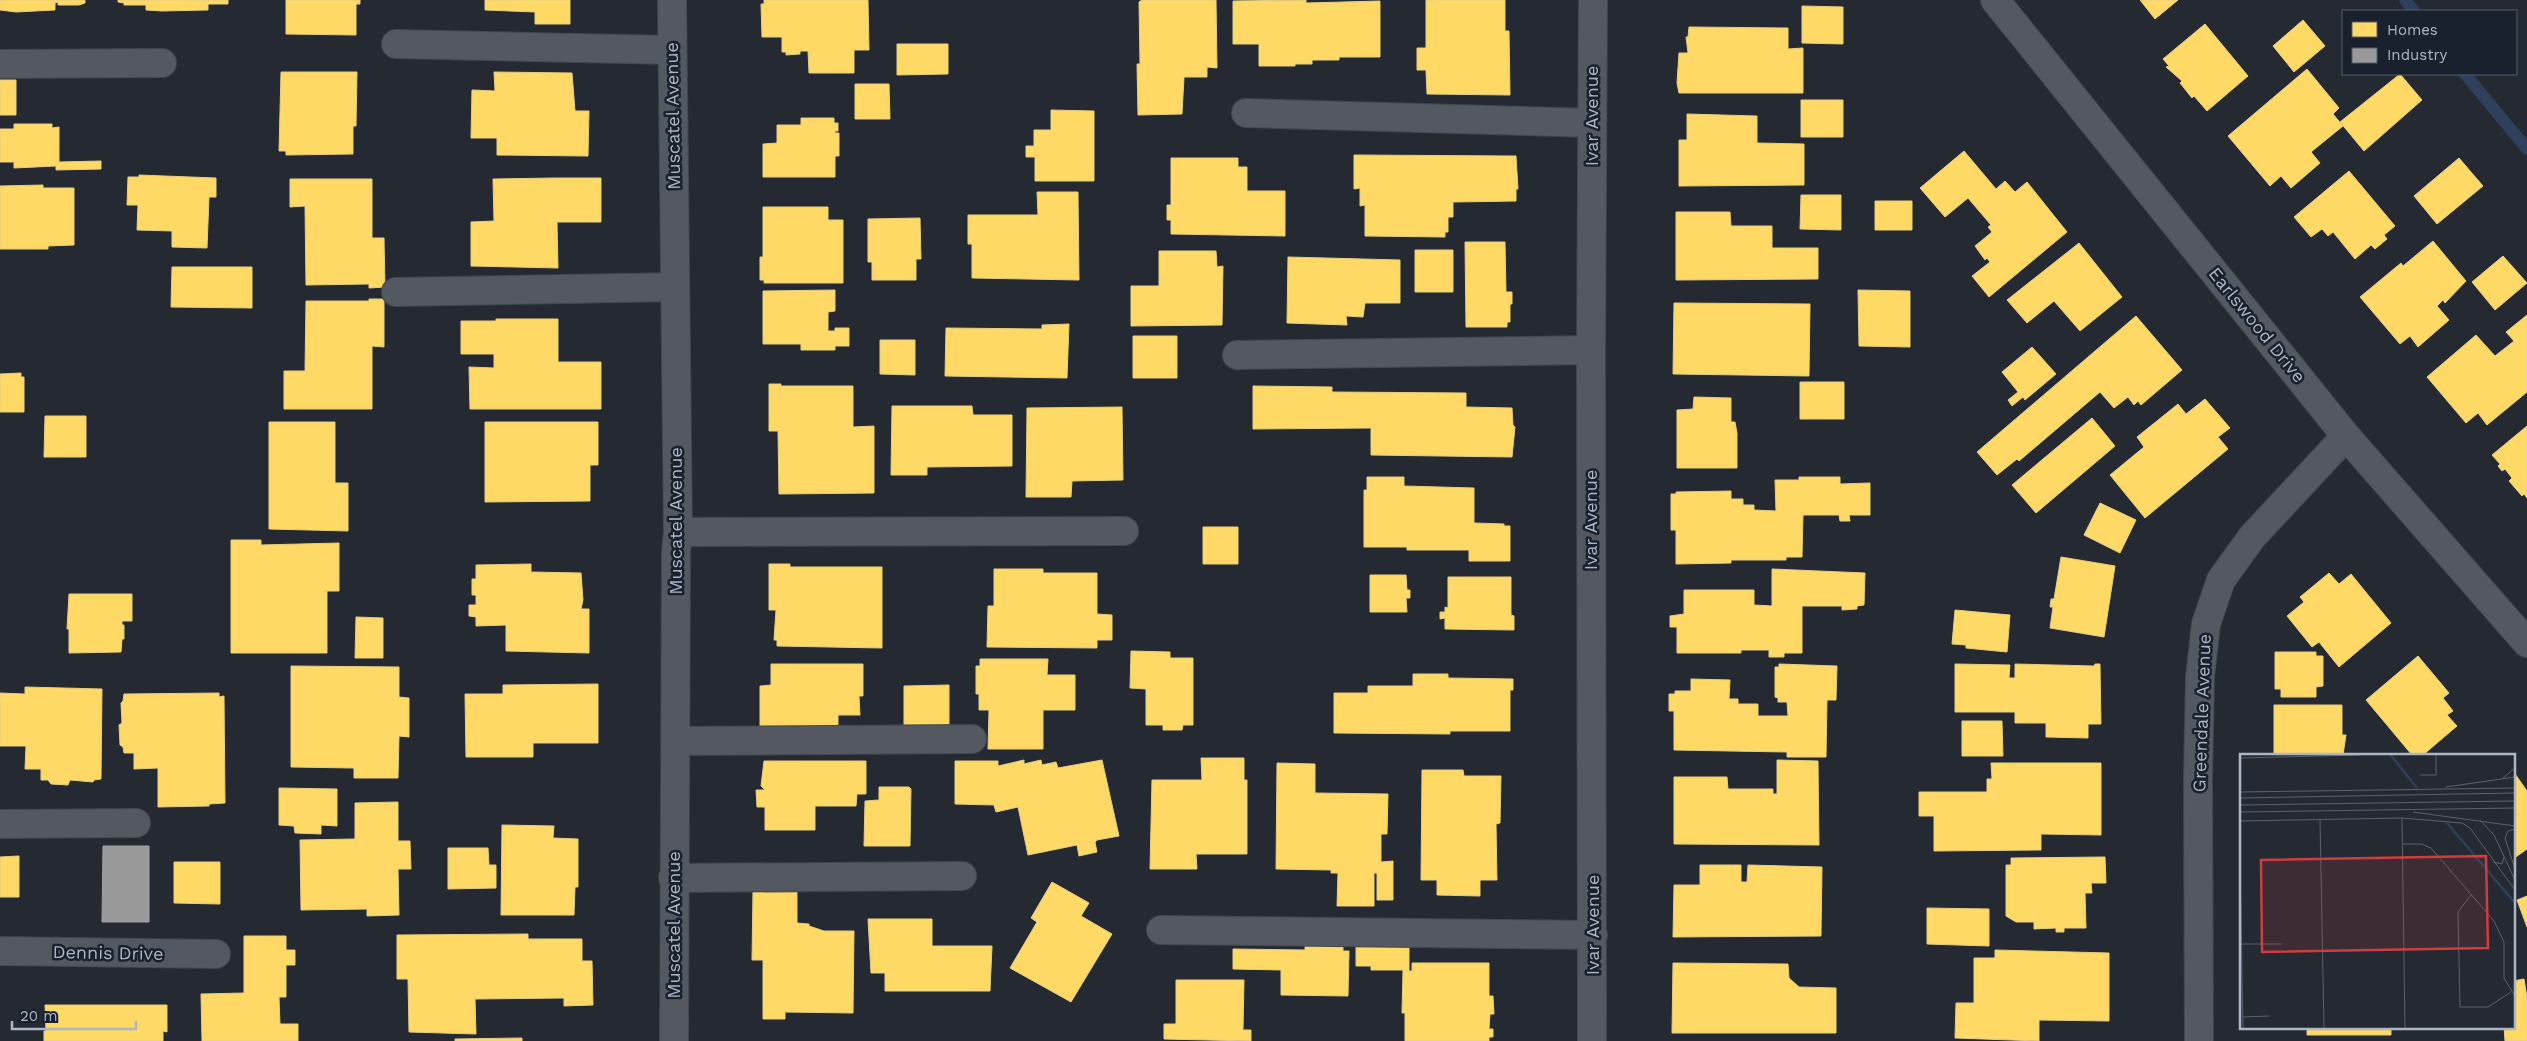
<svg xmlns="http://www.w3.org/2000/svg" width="2527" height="1041" font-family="'Work Sans',sans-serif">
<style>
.homes{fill:#ffd966;stroke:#e6ce82}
.industry{fill:#999;stroke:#9fa2a6}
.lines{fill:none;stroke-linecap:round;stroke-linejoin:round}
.stream{stroke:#2e405b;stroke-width:12}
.minor-casing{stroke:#42464d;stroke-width:30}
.minor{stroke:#545961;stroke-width:28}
.labels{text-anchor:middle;stroke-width:5;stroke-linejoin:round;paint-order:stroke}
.street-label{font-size:18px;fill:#adb6c5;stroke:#18212d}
.inset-river{fill:none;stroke:#2e405b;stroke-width:2.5}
.inset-road{fill:none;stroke:#5b626d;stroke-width:1}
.view{fill:#d03d40;fill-opacity:0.15;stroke:#d03d40;stroke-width:2.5}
.inset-edge{fill:none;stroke:#adb6c5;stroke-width:2.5}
</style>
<rect width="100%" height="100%" fill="#252a32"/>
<path class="homes" d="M0 0H85V3L79 5H58V2L55 3V10L16 12 0 10Z
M118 0H228V4H208V10L162 11 146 10V5H124V3L118 2Z
M286 0H360V4H356V35L286 34Z
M485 0H570V24H535V12L485 10Z
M764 0H868L869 50H854V73H809L808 51H800V54L786 55V52H782V37H762L761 4H764Z
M1142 0H1216L1217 68 1207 67V77H1184L1182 114 1138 115 1137 64H1140L1139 2Z
M1306 0V3L1380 1V57H1339V60H1312V64H1295V66H1259V44H1233V1Z
M1426 0H1505V31H1509L1510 95 1427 94 1426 70H1417V48H1426Z
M2140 0H2178L2155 19Z
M1802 6 1843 7V44L1802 43Z
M2303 20 2325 46 2294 72 2273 46Z
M2205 24 2248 76 2207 111 2194 96 2192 98 2180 83 2182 81 2166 67 2169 66 2163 59Z
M1689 27 1788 28V49L1803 48V93H1679L1677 83 1679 53H1688L1686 37H1688Z
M897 44H948V74L897 75Z
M2307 69 2339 108 2333 114 2343 126 2311 152 2320 163 2291 188 2281 176 2270 186 2228 136Z
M281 72H357L356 126H353V154L286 155V151H279Z
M494 72 572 73 575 111H589L588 156 497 155V138H471L472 90 495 91Z
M2400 74 2422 100 2364 151 2340 122Z
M0 80H16V115H0Z
M855 84H889L890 119H855Z
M1801 100H1843V137H1801Z
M1051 110 1094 111V181H1035V157H1026V146H1034V130H1051Z
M1687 114 1757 116V143L1804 144V185L1679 186V140H1687Z
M801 118H834V123H838V131H835V133H839V156H835V177H763V144L777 143V125H801Z
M14 124H52V128L59 127V162L101 161V169L56 170V166L14 168V162H0V129H14Z
M1964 151 1996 189 2005 181 2015 192 2027 182 2067 232 1989 297 1972 276 1990 262 1987 258 1985 260 1975 246 1992 232 1988 227 1991 225 1968 198 1945 217 1920 188Z
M1354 155 1516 156 1518 189H1516V201L1453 202V217H1448V232H1445V237L1365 236V205L1360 206V188L1354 189Z
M1171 158H1238V167H1247V191H1285V236L1171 234V220H1167V205H1171Z
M2459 158 2483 186 2437 224 2414 196Z
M2349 171 2395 226 2384 235 2387 239 2375 249 2371 245 2355 259 2333 232 2328 236 2322 229 2311 237 2294 217Z
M139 175 216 178V197H209L207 248 172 247V231L137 230 138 205H127L128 177H139Z
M554 178H601V222H557L558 268 471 266V222L494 221 493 179Z
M290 179H372V238H384L385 287 369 288V284L306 285 305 206 290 207Z
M43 185V188H74V245L48 246V249H0V186Z
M1037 192H1078L1079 280 972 278V244H968V215H1038Z
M1801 195H1841V230L1800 229Z
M1875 201H1912V230H1875Z
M763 207H828V220H843V283H764V280H760V257H763Z
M1676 212H1730L1731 226H1772V248H1818V279L1676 280Z
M920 218 921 259H916V280H872V262H868V219Z
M2433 241 2466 281 2445 303 2443 300 2437 306 2449 320 2418 347 2410 336 2400 344 2360 297 2401 263 2403 266Z
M1465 242H1505L1506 292H1512V304H1510V322H1507V327H1466Z
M2079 243 2122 297 2080 331 2054 301 2027 323 2007 300Z
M1415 250H1453V292H1415Z
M1159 251H1216L1217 267 1223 266 1222 325 1131 326V286H1159Z
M2503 256 2527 283 2495 310 2472 282Z
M1288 257 1400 260V303H1365L1363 317 1346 316 1347 325 1287 323Z
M172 267H252V308L171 307Z
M835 290V311L828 312V331H835V328H849V346H835V350H801V344H763V291Z
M1858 290 1910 291V347L1859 346Z
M369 299H384V347L372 346V409H284V371H305L306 301H369Z
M1674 303 1810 304 1809 376 1673 374Z
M2527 315V392L2487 425 2478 413 2466 423 2427 377 2476 335 2495 356 2514 341 2506 332Z
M2136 316 2182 370 2141 405 2138 401 2134 405 2128 397 2114 408 2100 392 2019 461 2017 459 1997 475 1977 452Z
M496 319H558V362H601V409H470L469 367 494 368V354H461V321H496Z
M1069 324 1067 378 945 376 946 328 1042 329V325Z
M1133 336H1177V378H1133Z
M880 340H915V375L880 374Z
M2032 347 2056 374 2025 400 2023 397 2012 406 2008 400 2018 392 2002 372Z
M21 373V377H24V412H0V374Z
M1800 382H1844V419H1800Z
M769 384H781V386H853V427L874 426V493L779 494 778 431H769Z
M1253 386 1332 387V392L1466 393V407L1512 408 1513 425 1515 427 1512 457 1371 455V428L1253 429Z
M1694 397 1731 398V422H1735L1737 433V468H1677V410L1693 409Z
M2205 399 2230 428 2218 437 2228 449 2145 518 2110 475 2144 447 2137 437 2178 404 2186 414Z
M892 406H972L973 415H1012V466L927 467V475H891Z
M1122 407 1123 480 1072 481 1071 497H1026L1027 408Z
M45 416H86V457H44Z
M2092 418 2115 446 2036 513 2012 485Z
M269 422H335V483H348V531L269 529Z
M485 422H598V465H590V501L485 502Z
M2527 426V498L2524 494 2522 496 2509 481 2512 478 2505 469 2502 471 2498 466 2500 464 2492 455Z
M1367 477H1404V486L1474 488V523L1504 524V526H1510V561H1469V550H1407V547H1364V490H1367Z
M1799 477H1840V484L1870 483V515H1849L1850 521H1840L1839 515H1803L1802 557H1786V560H1731V563L1676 564V530H1671V494H1676V492L1731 491V499H1743V505H1754V510L1776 511 1775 480H1799Z
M2100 503 2136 520 2120 553 2084 535Z
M1203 527H1238V564H1203Z
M231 540H261V545L339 543V591H327V653H231Z
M2061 557 2115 566 2104 637 2050 628 2053 607H2050L2051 599H2054Z
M531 564V572L581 573 583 600 581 609H589V653L506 651V625L476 626V617L469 616V605H476V595H472V579H476V565Z
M769 564H790V567H882V648L777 646V640H774L776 610H769Z
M994 569H1043V573H1097V614L1112 615V640H1097V648L987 647 988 606H994Z
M1772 569 1865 573 1864 605 1857 606V609L1842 610V606H1802V653H1784V657H1769V650H1741V653H1677V627H1670V616L1684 614V590H1754V605L1772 606Z
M2329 573 2339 584 2351 574 2391 623 2339 667 2319 642 2312 647 2287 616 2304 602 2300 597Z
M1370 575H1406L1407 590H1410V598H1406L1407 612H1370Z
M1448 577H1511V615L1514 616V630L1445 629V618L1440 619V612H1445V607L1448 608Z
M69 594H132V621H122V625H124V639H122L121 652 69 653V629H67Z
M1955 610 2010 615 2007 652 1966 648V645L1952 644Z
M356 617 383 618V658H355Z
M1131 651 1170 652V658H1193V725H1183L1182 730H1163V725H1146V689L1130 688Z
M2275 652H2316V656H2323V686L2316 687V697H2281V689H2275Z
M2418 656 2449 693 2443 698 2453 711 2447 715 2457 726 2423 755H2412L2366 700Z
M980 659H1048L1047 675H1075V710H1043V749H988L989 710H979V694H976V666H980Z
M771 664H863V696H859L860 715H838V732H760V686L771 685Z
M1779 664 1837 666 1836 700H1827L1826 757H1787V752L1674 750V711H1669V694H1675V691H1691V679L1730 680 1729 699H1738V704H1758V716H1788L1787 702H1778V698L1775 697V667H1779Z
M1955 664 2010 665 2009 678H2015V664L2094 666 2095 664H2100L2101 724H2088V738L2046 737V723H2015V712H1955Z
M291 666 399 667V697L409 698V737L399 736 398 778H354V768L291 767Z
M1413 674H1448V678L1513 679V690H1510V731H1450V734L1334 733V693H1368V686H1413Z
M598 684V743H533V757H466L465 694H503V685Z
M949 685V731L904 732V686Z
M25 687 102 689 101 779 94 780 93 782 70 780 68 785 51 784 48 780H41V769H25L26 746H0V693L25 694Z
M219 693V697L224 696 225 803 209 804V806L158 807V768L134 769V753H124L123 747 120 745 119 725 122 723 121 703 123 701 124 694Z
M2274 705H2342V735H2346L2343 755H2274Z
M1962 721H2002L2003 756H1962Z
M1201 758H1244V780H1247V854H1196L1197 869H1150L1152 780H1202Z
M1024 760V764L1041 760 1042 765 1056 762 1058 768 1102 760 1119 836 1097 840 1095 842 1097 852 1079 856 1077 845 1028 855 1018 807 996 812 994 805 955 804V761H998V766Z
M1777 760 1818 761 1819 845 1674 844V777H1727L1728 789H1773V794H1777Z
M764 761H866V794H857L856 806H815V830H765V807H757L756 790H765L761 786Z
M1277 763 1315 764V793L1388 794 1387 834H1381V862L1393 861V900H1377V873H1374V906H1337L1338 873H1331V870L1276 869Z
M1991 763H2101V835L2041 834V850L1934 851V816H1919V792H1987V779H1992Z
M1422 770H1463L1464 776H1501L1500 823 1496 824 1497 880H1480V896L1437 895V880H1421Z
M2513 771 2527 791V849L2513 859Z
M879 787H909L911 789 910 846H864L865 801 879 800Z
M279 788 337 789V826L321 825V834L295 833 294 826 279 825Z
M398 802V841H410L411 869H398L399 915 367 916V909L301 910 300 840 355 839V803Z
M502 825 554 826 553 838 578 839V887H575L574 915H501Z
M448 848H488L489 865H496V888L448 889Z
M19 856V897H0V857Z
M2105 857 2106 883H2091L2092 893H2085L2086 928H2064V932H2056V928L2034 929V922H2016L2006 916V865H2011V858Z
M174 862H220V904L174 903Z
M1700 865H1741V882H1747L1748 865 1822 867 1821 936 1673 937 1674 885H1700Z
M1052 882 1089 903 1081 916 1112 934 1071 1002 1010 968 1037 922 1031 918Z
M753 890H797V923L809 924V926L824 931H854L853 1013 785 1012V1019H763V960H752Z
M2527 896V927L2517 900Z
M1927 908 1989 909V946L1927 944Z
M868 919H932V946H992L990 991H885V973H871Z
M528 934V939H582V961H592L593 1005 564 1006V998L475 999 476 1034 409 1032 408 979H397V935Z
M244 936H286V950H295V965H286V997H279L280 1024H298V1041H202L201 994 244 993Z
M1409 944V971H1412V963H1489V996H1493L1494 1014H1490L1489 1029H1493V1037H1489V1041H1405V1013H1402L1403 970H1371V966H1356V945Z
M1305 945H1343V951H1349L1348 996 1281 995V970L1233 969V949L1305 950Z
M1995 950 2109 953V1021L2039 1020V1041L1955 1038 1956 1003H1974V958H1995Z
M1673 963 1788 964 1789 978 1799 987 1836 988V1033H1672Z
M2524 979 2527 998V1041H2505L2504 1027H2513V981Z
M1176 980H1244L1243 1030H1251V1041L1164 1039V1024H1176Z
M45 1005H167V1032L163 1031V1041H44V1031H46Z
M2307 1027H2391V1035H2307Z
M522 1038V1041H455V1039Z"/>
<path class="industry" d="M103 846H149V922H102Z"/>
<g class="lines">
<path class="stream" d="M2405 0 2414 11
M2465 74 2527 149"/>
<g class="minor-casing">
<path id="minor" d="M672 0 678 532 676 552 674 1041
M1995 0 2346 436 2527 643
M396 44 672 50
M0 64 162 63
M1246 113 1592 123
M396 292 675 287
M1237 355 1591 350
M678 532 1124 531
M676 741 972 739
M0 824 136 823
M673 878 962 876
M1161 930 1593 935
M0 951 216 954
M1592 1041 1591 350 1593 0
M2199 1041 2198 779 2200 677 2206 624 2221 580 2252 537 2346 436"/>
</g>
<use href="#minor" class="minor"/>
</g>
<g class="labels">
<g class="street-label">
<text transform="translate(673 116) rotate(-91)" y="6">Muscatel Avenue</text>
<text transform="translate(1592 116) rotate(-90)" y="6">Ivar Avenue</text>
<text transform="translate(2257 325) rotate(51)" y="6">Earlswood Drive</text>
<text transform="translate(1591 520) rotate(-90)" y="6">Ivar Avenue</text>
<text transform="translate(676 521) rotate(-90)" y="6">Muscatel Avenue</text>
<text transform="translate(2202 713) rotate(-88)" y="6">Greendale Avenue</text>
<text transform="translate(674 925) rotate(-90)" y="6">Muscatel Avenue</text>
<text transform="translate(1593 925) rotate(-90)" y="6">Ivar Avenue</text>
<text transform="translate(108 953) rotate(1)" y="6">Dennis Drive</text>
</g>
</g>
<g transform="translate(2240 754)">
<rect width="275" height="275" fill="#252a32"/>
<path class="inset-river" d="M150 0 177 34M207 69 275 149"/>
<path class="inset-road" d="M0 4 120 1M180 21H196V0M263 24 275 14M206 33 275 23M0 38 275 34M0 44 275 39M0 51 275 47M0 58 275 54M173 58 275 72M162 64 165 275M80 66 84 275M240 66 254 81 275 126M0 67 162 64 222 69 230 74 275 136M275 75 268 77 265 84 275 115M163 90H181L191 94 254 167 264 188V224L275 242M0 102 3 275M253 108 262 110 264 103M231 141 218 158 220 253H248L271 238M2 190H42M3 263 29 262"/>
<path class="view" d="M246 102 248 194 22 198 21 106Z"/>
<rect width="275" height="275" class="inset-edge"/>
</g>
<rect x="2342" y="10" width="175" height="65" fill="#18212d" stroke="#545d6a"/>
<rect x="2352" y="22" width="25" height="15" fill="#ffd966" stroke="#545d6a"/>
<text x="2387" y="35" font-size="15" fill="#adb6c5">Homes</text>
<rect x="2352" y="48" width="25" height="15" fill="#999999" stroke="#545d6a"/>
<text x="2387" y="60" font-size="15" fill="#adb6c5">Industry</text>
<path d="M12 1021v8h124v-8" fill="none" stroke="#adb6c5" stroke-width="2.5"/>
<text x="20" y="1021" font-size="15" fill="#adb6c5" stroke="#18212d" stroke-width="4" paint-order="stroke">20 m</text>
</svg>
